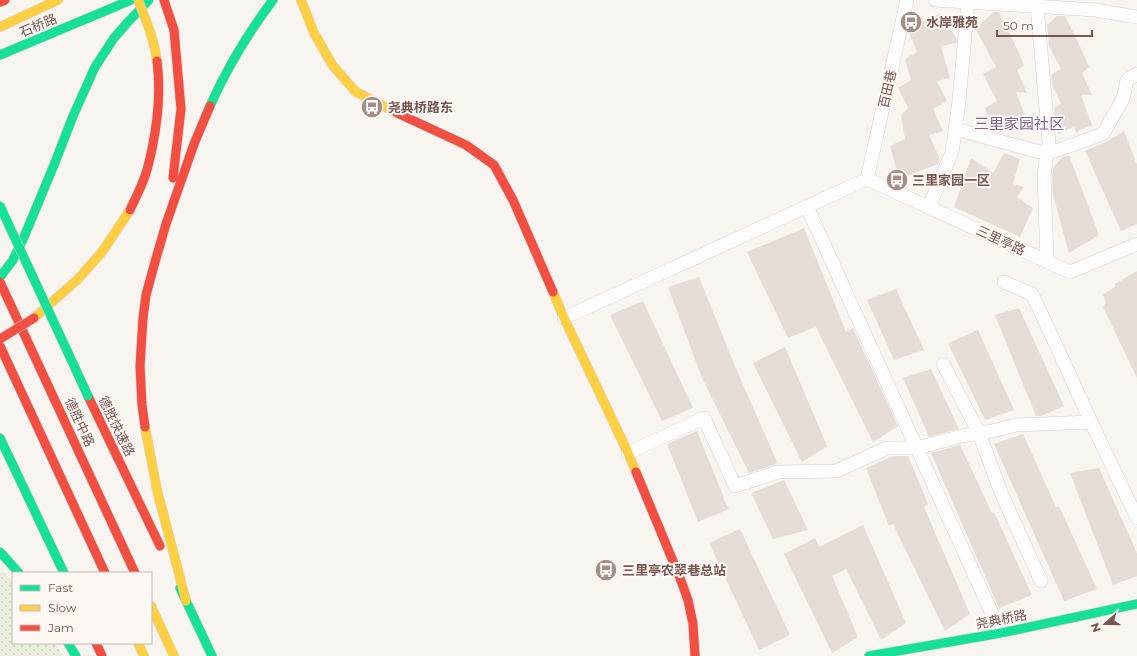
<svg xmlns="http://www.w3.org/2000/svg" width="1137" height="656" font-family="Montserrat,'Noto Sans SC',sans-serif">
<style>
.green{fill:url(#green-dots)}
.building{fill:#e5dcd8}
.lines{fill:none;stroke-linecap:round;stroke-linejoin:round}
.street-casing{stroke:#d8d0cc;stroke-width:14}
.fast-casing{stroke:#d8cfcc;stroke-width:10}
.slow-casing{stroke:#d8cfcc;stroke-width:10}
.jam-casing{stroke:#d8cfcc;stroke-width:10}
.street{stroke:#fefdfd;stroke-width:13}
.fast{stroke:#16e098;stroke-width:9}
.slow{stroke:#ffcf43;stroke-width:9}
.jam{stroke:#f24e42;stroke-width:9}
.fast-bridge-casing{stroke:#d9d0cc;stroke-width:10;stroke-linecap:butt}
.slow-bridge-casing{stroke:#d9d0cc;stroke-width:10;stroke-linecap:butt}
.jam-bridge-casing{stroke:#d9d0cc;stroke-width:10;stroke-linecap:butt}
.fast-bridge{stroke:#16e098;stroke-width:9}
.slow-bridge{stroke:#ffcf43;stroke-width:9}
.jam-bridge{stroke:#f24e42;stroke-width:9}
.labels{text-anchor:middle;stroke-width:4;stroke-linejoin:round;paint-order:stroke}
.poi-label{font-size:13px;font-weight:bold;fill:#775750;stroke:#fef8f4;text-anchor:start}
.street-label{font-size:13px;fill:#775750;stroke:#fef8f4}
.quarter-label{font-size:15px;fill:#7c6891;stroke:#fef8f4}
</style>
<defs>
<pattern id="green-dots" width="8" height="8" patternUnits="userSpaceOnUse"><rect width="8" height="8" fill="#e9eedc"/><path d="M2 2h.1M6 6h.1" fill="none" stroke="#cbcebf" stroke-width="1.8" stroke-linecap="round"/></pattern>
</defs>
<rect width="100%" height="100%" fill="#f8f4f0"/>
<path class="green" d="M4 572 13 582V643H55L63 656H0V573Z"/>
<path class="building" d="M994 12H999L1014 42 1024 65 1017 70 1027 93 1016 92 1028 123 1002 133 992 131 985 108 997 101 983 74 996 67 975 28Z
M941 13 957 40 956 43 941 46 950 78 937 81 947 101 933 109 943 131 929 135 940 159 938 164 899 179 890 146 905 139 901 115 908 108 898 88 911 80 905 59 917 52 908 30Z
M1057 16H1065L1079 44 1089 67 1082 73 1092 95H1081L1092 125 1076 132 1074 127 1058 134 1056 128 1054 108 1061 104 1052 85 1051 75 1061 69 1049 46 1047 25Z
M1124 131 1137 165V224L1121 231 1085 151 1106 142Z
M1004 153 1020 159 1013 184 1024 187 1017 197 1033 208 1020 237 954 207 971 158 993 173Z
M1069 155 1099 235 1069 253 1053 195 1052 175 1054 166 1063 157Z
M804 228 846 332 853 328 898 426 873 442 816 327 788 338 747 252Z
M1137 271V378L1103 307 1106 303 1103 294 1115 287V284Z
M699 277 734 364 777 462 773 465 749 473 702 378 668 287Z
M896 289 924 350 894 360 867 300Z
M643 301 693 408 662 421 610 315Z
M1019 308 1064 406 1041 416H1036L995 315Z
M978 330 1014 410 985 420 948 343Z
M785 347 827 446 802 462 753 363Z
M931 369 959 429 929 437 903 378Z
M697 431 724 498H723L729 509 698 522 667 444Z
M1023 434 1056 507 1059 506 1097 589 1064 601 994 444Z
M960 445 992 513 994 512 1032 595 999 608 931 453Z
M893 456H908L928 504 924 507 970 614 945 631 893 524 889 526 866 468Z
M1099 468 1137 553V576L1113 585 1070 473Z
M784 480 808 530 773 539 751 493Z
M863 525 906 623 881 640 846 569 832 576 858 637 832 653 784 554 815 538 819 547Z
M740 529 790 635 759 650 709 543Z"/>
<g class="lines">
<g class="street-casing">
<path id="street" d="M935 0 1096 10 1137 17
M1037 6 1049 143 1044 175 1047 261
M955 129 1047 154 1103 134 1123 99 1127 80 1137 74
M867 179 1070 272 1137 244
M867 179 907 0
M807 207 1001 633
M929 207 952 152 959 101 968 2
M1004 282 1032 294 1056 345 1091 422
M564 318 867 179
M943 364 979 433 1002 495 1041 581
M628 453 704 418 735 486 778 472 836 471 887 448H917L962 436 992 431 1016 425 1091 422 1137 518"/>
</g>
<g class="fast-casing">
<path id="fast" d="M0 55 131 0
M210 106C227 68 248 33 273 0
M0 277 13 260 24 237 54 165 73 116 95 67 114 38 127 23 149 0
M0 438 64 573
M0 552 19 573
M180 588 212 656
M68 643 76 656
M869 656 1001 633 1137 604"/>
</g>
<g class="slow-casing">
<path id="slow" d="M301 0 314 33 333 66 356 92 397 113
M0 27 58 0
M553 292 564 318 628 453 636 472
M34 318 78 279 102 252 130 210
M145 427 157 490 186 601
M151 606 174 656
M138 643 144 656"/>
</g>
<g class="jam-casing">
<path id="jam" d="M164 0 174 30 181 109 173 178
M0 2 5 0
M397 113 466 145 494 165 513 200 553 292
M0 282 135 573
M0 346 105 573
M88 396 160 546
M145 427 142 405 140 366 143 318 146 295 155 262 166 224 194 144 210 106
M636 472 680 578 688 600 693 624 695 656
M96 643 102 656"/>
</g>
<use href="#street" class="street"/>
<use href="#fast" class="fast"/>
<use href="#slow" class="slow"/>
<use href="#jam" class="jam"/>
<g class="fast-bridge-casing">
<path id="fast-bridge" d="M0 206 88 396"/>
</g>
<g class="slow-bridge-casing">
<path id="slow-bridge" d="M138 0C146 20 154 39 157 61"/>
</g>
<g class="jam-bridge-casing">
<path id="jam-bridge" d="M130 210C135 199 141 188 145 176 148 168 150 158 152 149 158 120 161 91 157 61
M0 339 34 318"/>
</g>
<use href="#fast-bridge" class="fast-bridge"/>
<use href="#slow-bridge" class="slow-bridge"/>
<use href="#jam-bridge" class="jam-bridge"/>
</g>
<defs>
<g id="bus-disc" transform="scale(1.15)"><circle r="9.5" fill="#a48e88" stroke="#fef8f4"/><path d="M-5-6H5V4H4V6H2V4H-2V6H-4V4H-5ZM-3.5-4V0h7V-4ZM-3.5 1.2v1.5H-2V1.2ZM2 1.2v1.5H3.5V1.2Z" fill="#fff"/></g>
</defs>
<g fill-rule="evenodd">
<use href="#bus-disc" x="911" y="22"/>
<use href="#bus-disc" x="372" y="107"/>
<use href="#bus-disc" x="897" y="180"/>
<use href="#bus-disc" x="606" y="570"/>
</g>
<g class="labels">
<g class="poi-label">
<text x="926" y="27">水岸雅苑</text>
<text x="388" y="112">尧典桥路东</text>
<text x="912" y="185">三里家园一区</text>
<text x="622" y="575">三里亭农翠巷总站</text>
</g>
<g class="street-label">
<text transform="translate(38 25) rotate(-23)" y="5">石桥路</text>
<text transform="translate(887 89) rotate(-77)" y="5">百田巷</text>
<text transform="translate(1001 240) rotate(25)" y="5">三里亭路</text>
<text transform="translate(80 422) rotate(65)" y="5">德胜中路</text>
<text transform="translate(117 426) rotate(64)" y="5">德胜快速路</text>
<text transform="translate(1001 619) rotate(-11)" y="5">尧典桥路</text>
</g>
<g class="quarter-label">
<text x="1019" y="129">三里家园社区</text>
</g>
</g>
<rect x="12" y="572" width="140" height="72" fill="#fef8f4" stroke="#c8b8b2"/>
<rect x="20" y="585" width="20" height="6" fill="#16e098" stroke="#c8b8b2"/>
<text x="48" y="592" font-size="12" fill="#775750">Fast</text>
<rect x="20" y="605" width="20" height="6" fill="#ffcf43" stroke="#c8b8b2"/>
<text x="48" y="612" font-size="12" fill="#775750">Slow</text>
<rect x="20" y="625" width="20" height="6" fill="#f24e42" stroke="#c8b8b2"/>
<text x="48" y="632" font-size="12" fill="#775750">Jam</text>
<g transform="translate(1105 624) rotate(249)" stroke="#fef8f4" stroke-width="3" paint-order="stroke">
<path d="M0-3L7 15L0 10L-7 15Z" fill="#775750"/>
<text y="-6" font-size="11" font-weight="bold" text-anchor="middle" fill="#775750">N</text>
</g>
<path d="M997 30v6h95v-6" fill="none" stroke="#775750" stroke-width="2"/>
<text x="1003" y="30" font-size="12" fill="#775750" stroke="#fef8f4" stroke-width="3" paint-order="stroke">50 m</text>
</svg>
